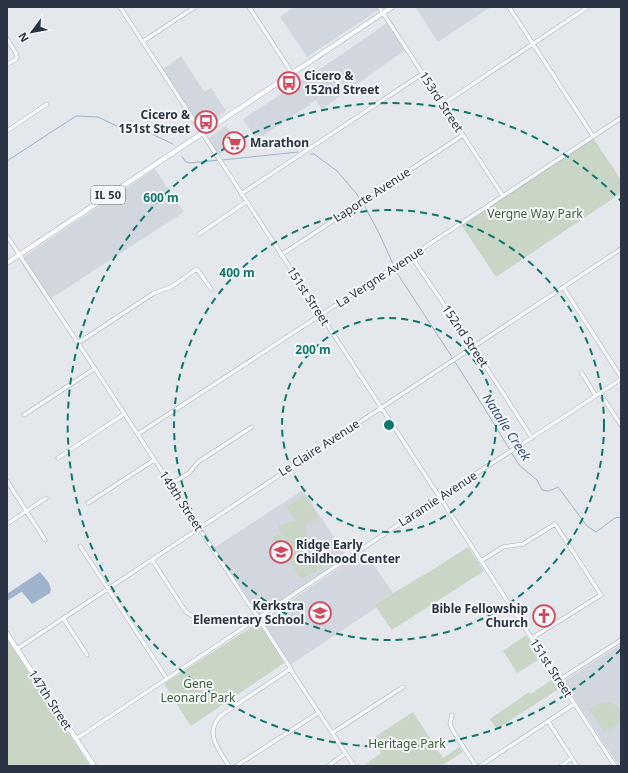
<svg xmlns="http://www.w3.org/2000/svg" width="628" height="773" font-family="'Noto Sans',sans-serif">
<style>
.built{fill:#d2d6de}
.green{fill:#c9d6c5}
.water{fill:#9fb4cc}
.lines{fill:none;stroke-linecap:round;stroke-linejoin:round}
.stream{stroke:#9fb4cc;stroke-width:1}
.minor-casing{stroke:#a9aeb7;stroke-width:4.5}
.major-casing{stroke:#a3abb8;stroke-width:5.5}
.minor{stroke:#f7f8fa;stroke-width:3.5}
.major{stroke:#fff;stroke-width:4.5}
.ring{fill:none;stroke:#0f766e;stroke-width:2;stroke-dasharray:7 5}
.labels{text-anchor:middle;stroke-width:4;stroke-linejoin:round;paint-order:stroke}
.shield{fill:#f4f6f9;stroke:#676e7b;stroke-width:1}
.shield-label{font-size:11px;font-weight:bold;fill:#2b3445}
.poi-label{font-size:12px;font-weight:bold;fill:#2b3445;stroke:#f4f6f9;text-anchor:start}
.street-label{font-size:12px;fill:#2b3445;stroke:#f4f6f9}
.park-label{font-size:12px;fill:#3f6138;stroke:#f4f6f9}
.water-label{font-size:13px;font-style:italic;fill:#34527a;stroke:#f4f6f9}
.centre{fill:#0f766e;stroke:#f4f6f9;stroke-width:2}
.ring-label{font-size:12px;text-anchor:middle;font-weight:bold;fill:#0f766e;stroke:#f4f6f9;stroke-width:4;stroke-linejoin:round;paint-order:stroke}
</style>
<rect width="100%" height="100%" fill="#e4e7ec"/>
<path class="built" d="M294 7H383L307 57 280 17Z
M415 7H491L438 42Z
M391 20 408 48 322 109 316 100 257 140 243 119 341 55Z
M181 56 204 92 211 88 226 111 201 128 163 69Z
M226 126 238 142 219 155 208 138Z
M155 169 184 212 47 301 19 260Z
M303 490 347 557 259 615 214 548Z
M364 551 393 593 376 604 377 607 290 665 264 624V619Z
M621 644V766H619L566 686V680Z"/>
<path class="green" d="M593 138 621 180V193L496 277 462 226Z
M302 496 306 497 319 518 307 524 304 523C311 538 302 544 290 551L278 529 279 526 296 520 292 516 287 507Z
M278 533 289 550 283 554 272 537Z
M468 547 484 571 392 630 375 605 393 593 429 572Z
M311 548 323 555 329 562 305 578 300 577 286 555 297 550Z
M256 624 260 625 284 663 191 726 164 684Z
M526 635 541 658 517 673 503 651Z
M7 639 90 766H7Z
M554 678 560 688 497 729 490 719 529 692 531 694Z
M609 702 618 706 621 709V722L606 731 603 730 589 709 599 703Z
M413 712 443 758 459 747 463 752 441 766H363L381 753 372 739Z"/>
<path class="water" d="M40 572 49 583 51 590 50 593 32 604 22 592H21L7 601V594Z"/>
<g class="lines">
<path class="stream" d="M310 154H314L337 171 356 193 360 199
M182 157 186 162 190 163 219 160
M222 160 298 152
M7 161 76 116 98 117 119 127 133 128 143 130 173 144
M364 205 379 233 393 264
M395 270 452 357
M455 362 478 398 510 450
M511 452 519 465 537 480 542 490 549 491 558 487 587 526 596 532 615 518 621 517"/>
<g class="minor-casing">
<path id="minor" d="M120 7 615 766
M249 7 292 73
M379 7 503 196
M509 7 593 136
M7 39 16 53 17 57 16 59 7 65
M142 42 195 7
M443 104 588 7
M7 131 47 104
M241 194 422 74
M199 234 246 202
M7 236 78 343 288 664 290 667V669L354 766
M281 255 463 135
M411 256 473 347 532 438
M563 287 621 377
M78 343 154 293 171 287 197 269 211 289
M581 372 596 396
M600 393 621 425
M24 415 94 369
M138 434 503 196 621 118
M58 458 124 414
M7 481 45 540
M171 484 189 473 198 462 252 427
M88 503 154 460
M7 524 46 498
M80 546 145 645 167 679
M152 560 186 612 194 617
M481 561 503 547 523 544 555 524 601 595 532 638
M63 618 87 655
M17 649 621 249
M559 680 621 640
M452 715 450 724 453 731 476 766
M548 721 577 766
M332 733 403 687
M76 739C196 659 316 579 437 499 498 459 560 420 621 379
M229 766C218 749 202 730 224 713L290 669
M236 766 318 713
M328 766 346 753
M480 766 574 704
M561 766 572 758"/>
</g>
<g class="major-casing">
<path id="major" d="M7 263 392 7
M7 634 94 766"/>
</g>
<use href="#minor" class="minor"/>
<use href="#major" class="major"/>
</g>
<g class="ring">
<circle cx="389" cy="425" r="107"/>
<circle cx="389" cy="425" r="215"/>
<path d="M621 649A322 322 0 1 1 621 201"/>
</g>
<defs>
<g id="bus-ring" transform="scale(1.15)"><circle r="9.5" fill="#f4f6f9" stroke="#d1495b" stroke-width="1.5"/><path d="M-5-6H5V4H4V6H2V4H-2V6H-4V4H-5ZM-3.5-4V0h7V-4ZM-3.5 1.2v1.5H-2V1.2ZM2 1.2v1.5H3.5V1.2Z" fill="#d1495b"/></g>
<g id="supermarket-ring" transform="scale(1.15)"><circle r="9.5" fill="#f4f6f9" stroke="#d1495b" stroke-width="1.5"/><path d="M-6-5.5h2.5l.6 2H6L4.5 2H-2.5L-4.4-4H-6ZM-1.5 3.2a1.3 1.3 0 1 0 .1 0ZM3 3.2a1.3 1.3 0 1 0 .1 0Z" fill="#d1495b"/></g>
<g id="school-ring" transform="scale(1.15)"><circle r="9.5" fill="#f4f6f9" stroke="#d1495b" stroke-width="1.5"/><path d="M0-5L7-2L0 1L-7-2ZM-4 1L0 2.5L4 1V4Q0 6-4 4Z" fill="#d1495b"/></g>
<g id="church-ring" transform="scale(1.15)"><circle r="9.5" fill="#f4f6f9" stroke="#d1495b" stroke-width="1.5"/><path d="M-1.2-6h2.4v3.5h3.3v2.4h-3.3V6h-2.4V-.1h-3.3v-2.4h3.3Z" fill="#d1495b"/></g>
</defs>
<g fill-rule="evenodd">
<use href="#bus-ring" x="289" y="83"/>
<use href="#bus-ring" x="206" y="122"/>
<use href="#supermarket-ring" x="234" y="143"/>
<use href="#school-ring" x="281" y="552"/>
<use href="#school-ring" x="320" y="613"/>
<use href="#church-ring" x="544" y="616"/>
</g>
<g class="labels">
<rect class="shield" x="91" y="186" width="34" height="18" rx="3"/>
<g class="shield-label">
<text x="108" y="199">IL 50</text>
</g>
<g class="poi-label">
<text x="304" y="80">Cicero &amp;<tspan x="304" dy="14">152nd Street</tspan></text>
<text x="190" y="119" text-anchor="end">Cicero &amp;<tspan x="190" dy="14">151st Street</tspan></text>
<text x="250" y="147">Marathon</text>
<text x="296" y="549">Ridge Early<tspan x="296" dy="14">Childhood Center</tspan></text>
<text x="304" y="610" text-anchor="end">Kerkstra<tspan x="304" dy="14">Elementary School</tspan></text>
<text x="528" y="613" text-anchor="end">Bible Fellowship<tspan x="528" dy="14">Church</tspan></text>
</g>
<g class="street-label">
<text transform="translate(441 102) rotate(57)" y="4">153rd Street</text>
<text transform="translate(372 195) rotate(-33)" y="4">Laporte Avenue</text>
<text transform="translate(380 277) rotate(-33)" y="4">La Vergne Avenue</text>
<text transform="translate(308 296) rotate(57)" y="4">151st Street</text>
<text transform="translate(465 336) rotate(56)" y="4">152nd Street</text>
<text transform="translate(319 448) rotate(-33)" y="4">Le Claire Avenue</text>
<text transform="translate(438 499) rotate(-33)" y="4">Laramie Avenue</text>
<text transform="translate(181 501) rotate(57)" y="4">149th Street</text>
<text transform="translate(551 668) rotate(57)" y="4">151st Street</text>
<text transform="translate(50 700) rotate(57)" y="4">147th Street</text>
</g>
<g class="park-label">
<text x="535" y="218">Vergne Way Park</text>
<text x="198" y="688">Gene<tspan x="198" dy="14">Leonard Park</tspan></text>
<text x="407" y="748">Heritage Park</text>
</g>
<g class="water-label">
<text transform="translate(507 427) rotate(57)" y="5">Natalie Creek</text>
</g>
</g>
<circle cx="389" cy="425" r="6" class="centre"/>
<g class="ring-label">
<text x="161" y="202">600 m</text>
<text x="237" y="277">400 m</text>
<text x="313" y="354">200 m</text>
</g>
<rect width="628" height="773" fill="none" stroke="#2b3445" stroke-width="16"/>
<g transform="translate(32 32) rotate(238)" stroke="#f4f6f9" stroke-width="3" paint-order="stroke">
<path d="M0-3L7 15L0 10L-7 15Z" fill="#2b3445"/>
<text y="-6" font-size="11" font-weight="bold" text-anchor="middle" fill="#2b3445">N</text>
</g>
</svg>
